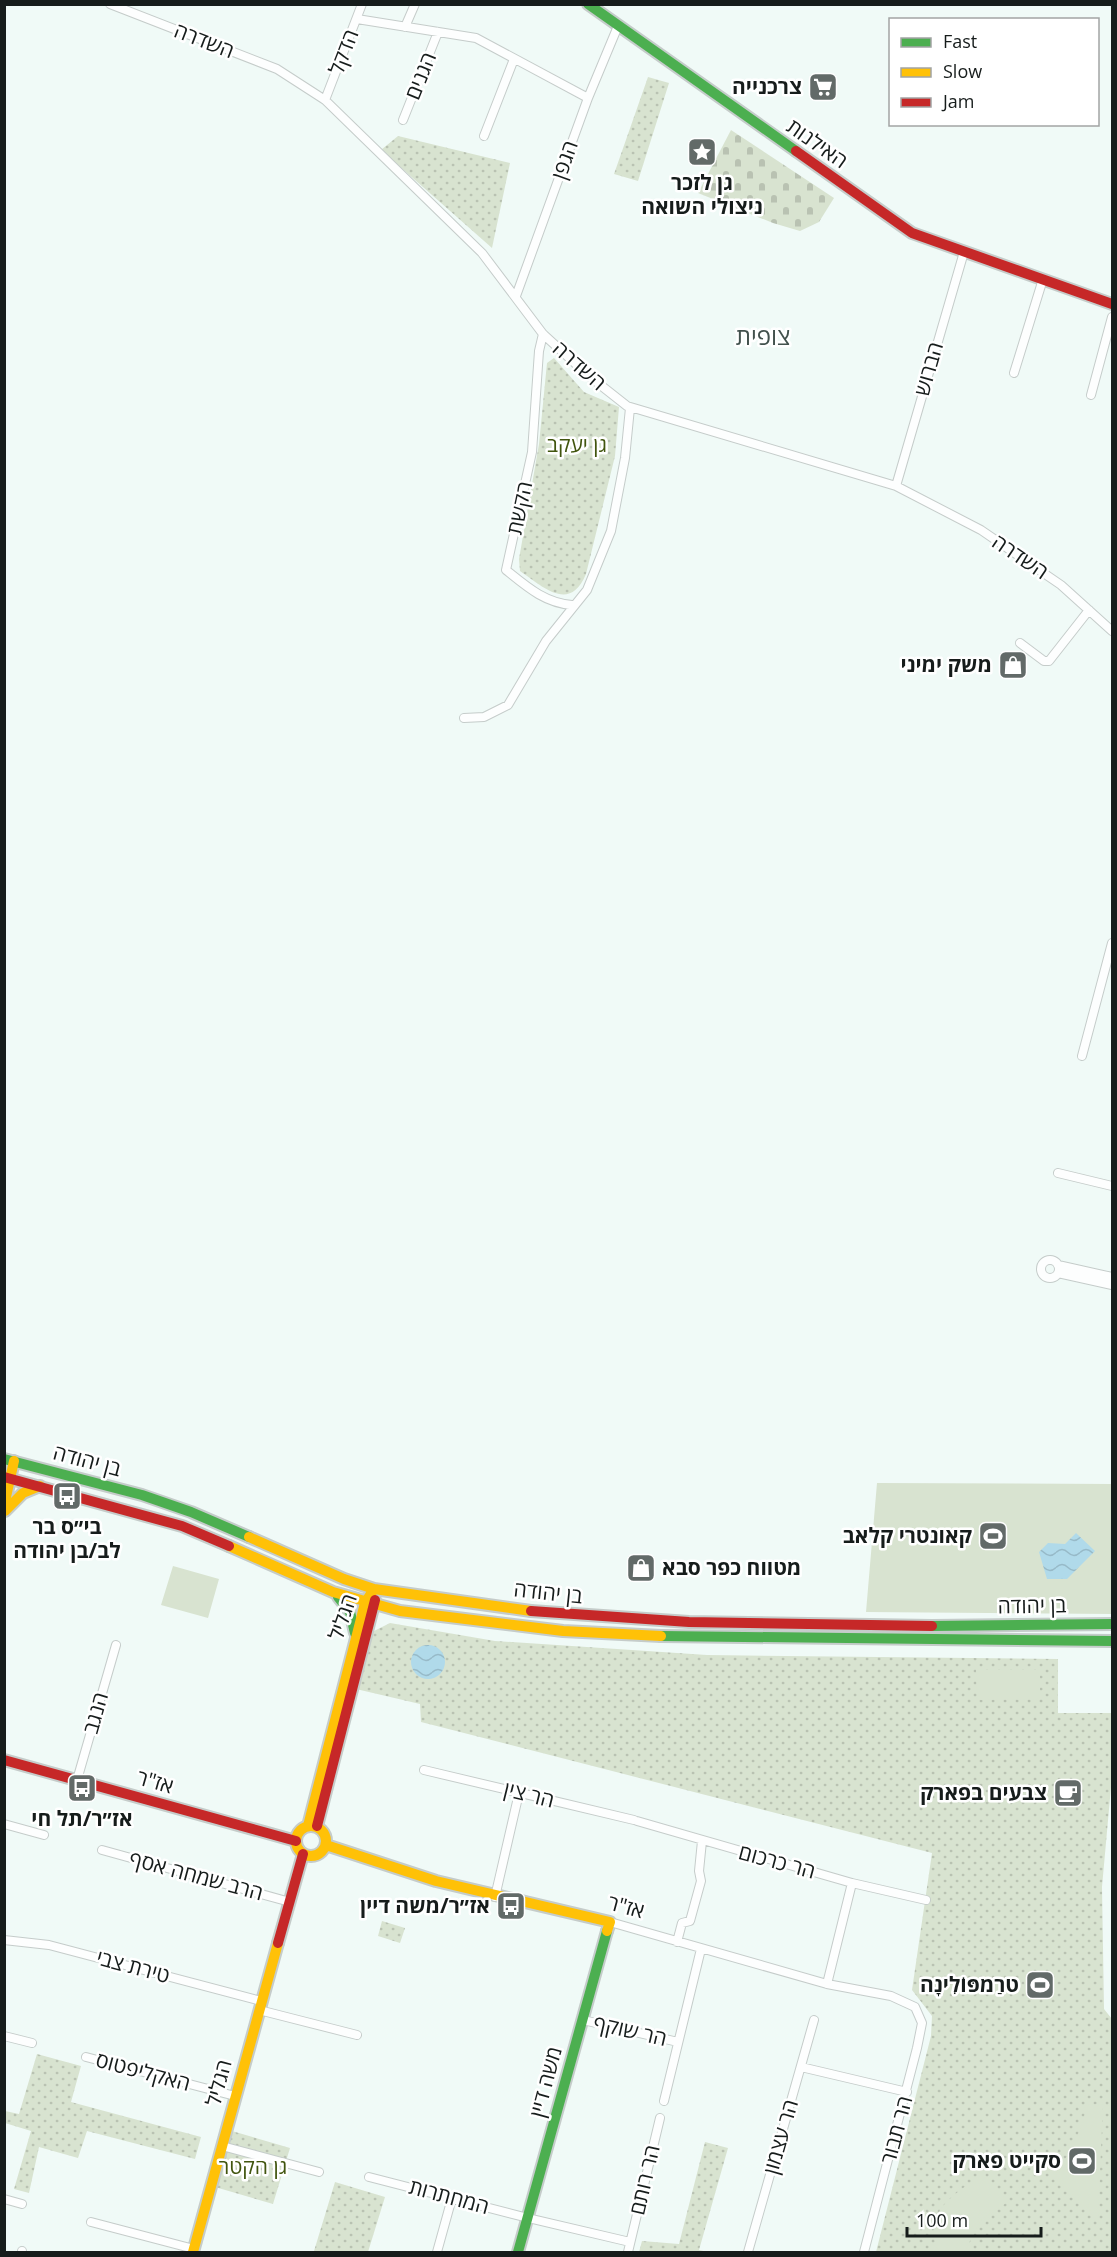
<svg xmlns="http://www.w3.org/2000/svg" width="1117" height="2257" font-family="'Open Sans','Noto Sans Hebrew',sans-serif">
<style>
.green{fill:url(#green-dots)}
.cemetery{fill:url(#cemetery-stones)}
.pitch{fill:#d8e3d0}
.water{fill:url(#water-waves)}
.lines{fill:none;stroke-linecap:round;stroke-linejoin:round}
.street-casing{stroke:#c5ccca;stroke-width:10}
.fast-casing{stroke:#c5ccca;stroke-width:14}
.slow-casing{stroke:#c5ccca;stroke-width:14}
.jam-casing{stroke:#c5ccca;stroke-width:14}
.street{stroke:#fdfefe;stroke-width:8}
.fast{stroke:#4caf50;stroke-width:10}
.slow{stroke:#ffc107;stroke-width:10}
.jam{stroke:#c62828;stroke-width:10}
.labels{text-anchor:middle;stroke-width:5;stroke-linejoin:round;paint-order:stroke}
.street-label{font-size:21px;fill:#161c1b;stroke:#fff}
.poi-label{font-size:21px;font-weight:bold;fill:#161c1b;stroke:#fff;text-anchor:end}
.park-label{font-size:21px;fill:#41550e;stroke:#fff}
.quarter-label{font-size:24px;fill:#42514d;stroke:#fff}
</style>
<defs>
<pattern id="green-dots" width="8" height="8" patternUnits="userSpaceOnUse" patternTransform="scale(1.5)"><rect width="8" height="8" fill="#d8e3d0"/><path d="M2 2h.1M6 6h.1" fill="none" stroke="#b9c2b2" stroke-width="1.8" stroke-linecap="round"/></pattern>
<pattern id="cemetery-stones" width="16" height="16" patternUnits="userSpaceOnUse" patternTransform="scale(1.5)"><rect width="16" height="16" fill="#d8e3d0"/><path d="M2 7V4a2 2 0 0 1 4 0v3zM10 15v-3a2 2 0 0 1 4 0v3z" fill="#b9c2b2"/></pattern>
<pattern id="water-waves" width="16" height="10" patternUnits="userSpaceOnUse" patternTransform="scale(1.5)"><rect width="16" height="10" fill="#b0daea"/><path d="M0 5q4-4 8 0t8 0" fill="none" stroke="#97bac8"/></pattern>
</defs>
<rect width="100%" height="100%" fill="#f0faf7"/>
<path class="green" d="M648 77 669 83 638 181 614 174Z
M398 136 510 163 492 248 381 150Z
M554 358 584 392 619 407 615 456 586 574C570 613 543 587 520 571L519 559 539 444 547 363Z
M390 1623 495 1641 707 1655 1058 1659V1713H1112V1776L1102 1887 1104 2009 1112 2019V2252H876L931 2036 932 2016 912 1990 932 1853 421 1722 420 1704 356 1689 372 1632Z
M382 1921 405 1928 400 1943 378 1936Z
M37 2054 81 2066 71 2102 201 2137 195 2159 87 2131 78 2158 39 2147 29 2193 14 2189 31 2131 5 2123V2111L19 2114Z
M232 2131 290 2148 273 2204 215 2187Z
M705 2142 728 2148 699 2250 708 2252H639L642 2241 679 2244Z
M335 2182 385 2197 368 2252 314 2251Z"/>
<path class="cemetery" d="M731 130 834 198 819 222 800 231 773 223 698 193Z"/>
<path class="pitch" d="M877 1483 1112 1484V1614L866 1612Z
M173 1566 219 1579 208 1618 161 1605Z
M976 1670H1040V1699L977 1700Z
M1054 1974 1057 1992 1026 1997 1024 1979Z
M1103 2104 1098 2217 1053 2177 1074 2146 1088 2105Z
M981 2175 1009 2201 982 2219 964 2252H939C920 2213 954 2195 981 2175Z"/>
<path class="water" d="M1076 1533 1095 1551 1067 1579H1047L1039 1552 1048 1543 1065 1544Z
M411 1662a17 17 0 1 1 34 0a17 17 0 1 1-34 0Z"/>
<g class="lines">
<g class="street-casing">
<path id="street" d="M110 4 277 69 325 100 482 253 543 334 589 376 627 406 896 486 981 530 1061 585 1112 631
M357 19 476 38 588 98
M405 27 415 4
M325 100 362 4
M403 120 438 32
M484 136 514 59
M516 296 588 98 618 26
M543 334 539 351 532 452 506 570C527 587 545 603 572 605
M1014 373 1043 279
M1091 395 1112 317
M896 486 964 252
M1020 643 1044 661H1049L1089 610
M464 718 484 717 508 705 546 641 587 590 611 531 625 458 630 408
M1082 1056 1112 943
M1058 1173 1112 1186
M1041 1269a9 9 0 1 1 18 0a9 9 0 1 1-18 0Z
M1058 1265 1112 1277
M1058 1273 1112 1285
M424 1770 634 1820
M77 1780 116 1645
M637 1821 852 1883
M4 1824 44 1835
M102 1850 290 1902
M495 1897 519 1793
M610 1922 827 1984 891 1996 915 2007 922 2023 917 2048 864 2252
M4 1940 49 1945 261 2001
M677 1942 682 1923 690 1921 701 1881 699 1871 702 1841
M827 1984 852 1883 926 1900
M259 2010 357 2035
M583 2020 678 2042
M4 2036 32 2043
M86 2057 235 2096
M801 2067 907 2092
M664 2101 701 1949
M222 2146 319 2172
M369 2177 528 2218 630 2242
M4 2199 22 2204
M91 2222 194 2249
M22 2252V2251
M437 2252 452 2198
M628 2252 660 2118
M748 2252 814 2020"/>
</g>
<g class="fast-casing">
<path id="fast" d="M588 4 796 151
M4 1459 142 1495 191 1512 249 1537
M338 1597 350 1612 355 1633
M932 1626 1112 1624
M661 1636 1112 1641
M518 2252 607 1931"/>
</g>
<g class="slow-casing">
<path id="slow" d="M4 1506 14 1461
M5 1511 23 1493 40 1486
M249 1537 344 1579 374 1589 531 1611
M229 1546 333 1592 400 1611 563 1631 661 1636
M296 1841a15 15 0 1 1 30 0a15 15 0 1 1-30 0Z
M308 1826 365 1603 374 1589
M326 1845 436 1881 610 1922 607 1931
M193 2252 278 1943"/>
</g>
<g class="jam-casing">
<path id="jam" d="M796 151 912 233 1112 304
M4 1477 182 1526 229 1546
M531 1611 689 1622 932 1626
M4 1760 296 1841
M317 1826 375 1600
M278 1943 303 1854"/>
</g>
<use href="#street" class="street"/>
<use href="#fast" class="fast"/>
<use href="#slow" class="slow"/>
<use href="#jam" class="jam"/>
</g>
<defs>
<g id="supermarket-square" transform="scale(1.5)"><rect x="-9" y="-9" width="18" height="18" rx="4" fill="#626a68" stroke="#fff"/><path d="M-6-5.5h2.5l.6 2H6L4.5 2H-2.5L-4.4-4H-6ZM-1.5 3.2a1.3 1.3 0 1 0 .1 0ZM3 3.2a1.3 1.3 0 1 0 .1 0Z" fill="#fff"/></g>
<g id="sight-square" transform="scale(1.5)"><rect x="-9" y="-9" width="18" height="18" rx="4" fill="#626a68" stroke="#fff"/><path d="M0-6L1.8-2.2L6-1.7L2.9 1.2L3.7 5.4L0 3.3L-3.7 5.4L-2.9 1.2L-6-1.7L-1.8-2.2Z" fill="#fff"/></g>
<g id="shop-square" transform="scale(1.5)"><rect x="-9" y="-9" width="18" height="18" rx="4" fill="#626a68" stroke="#fff"/><path d="M-5-2.5h2.3a2.7 3.5 0 0 1 5.4 0H5L5.5 6h-11ZM-1.5-2.5h3a1.5 2.3 0 0 0-3 0Z" fill="#fff"/></g>
<g id="bus-square" transform="scale(1.5)"><rect x="-9" y="-9" width="18" height="18" rx="4" fill="#626a68" stroke="#fff"/><path d="M-5-6H5V4H4V6H2V4H-2V6H-4V4H-5ZM-3.5-4V0h7V-4ZM-3.5 1.2v1.5H-2V1.2ZM2 1.2v1.5H3.5V1.2Z" fill="#fff"/></g>
<g id="stadium-square" transform="scale(1.5)"><rect x="-9" y="-9" width="18" height="18" rx="4" fill="#626a68" stroke="#fff"/><path d="M0-5a6.5 5 0 1 0 0 10a6.5 5 0 1 0 0-10ZM-3.5-1.8h7v3.6h-7Z" fill="#fff"/></g>
<g id="cafe-square" transform="scale(1.5)"><rect x="-9" y="-9" width="18" height="18" rx="4" fill="#626a68" stroke="#fff"/><path d="M-5.5-4.5H6V0H3Q3 3.5 0 3.5H-2.5Q-5.5 3.5-5.5 0ZM3-3.2v2h1.7v-2ZM-6 4.5H4V6H-6Z" fill="#fff"/></g>
</defs>
<g fill-rule="evenodd">
<use href="#supermarket-square" x="823" y="87"/>
<use href="#sight-square" x="702" y="152"/>
<use href="#shop-square" x="1013" y="665"/>
<use href="#bus-square" x="67" y="1496"/>
<use href="#stadium-square" x="993" y="1536"/>
<use href="#shop-square" x="641" y="1568"/>
<use href="#bus-square" x="82" y="1788"/>
<use href="#cafe-square" x="1068" y="1793"/>
<use href="#bus-square" x="511" y="1906"/>
<use href="#stadium-square" x="1040" y="1985"/>
<use href="#stadium-square" x="1082" y="2161"/>
</g>
<g class="labels">
<g class="street-label">
<text transform="translate(204 41) rotate(21)" y="7">השדרה</text>
<text transform="translate(344 52) rotate(-69)" y="7">הדקל</text>
<text transform="translate(421 76) rotate(-68)" y="7">הגנים</text>
<text transform="translate(817 144) rotate(35)" y="7">האילנות</text>
<text transform="translate(565 160) rotate(-70)" y="7">הגפן</text>
<text transform="translate(579 366) rotate(41)" y="7">השדרה</text>
<text transform="translate(929 369) rotate(-74)" y="7">הברוש</text>
<text transform="translate(520 508) rotate(-78)" y="7">הקשת</text>
<text transform="translate(1020 557) rotate(34)" y="7">השדרה</text>
<text transform="translate(87 1461) rotate(15)" y="7">בן יהודה</text>
<text transform="translate(548 1593) rotate(6)" y="7">בן יהודה</text>
<text transform="translate(1032 1606) rotate(-1)" y="7">בן יהודה</text>
<text transform="translate(343 1617) rotate(-71)" y="7">הגליל</text>
<text transform="translate(96 1713) rotate(-74)" y="7">הנגב</text>
<text transform="translate(155 1782) rotate(16)" y="7">אז"ר</text>
<text transform="translate(529 1795) rotate(14)" y="7">הר צין</text>
<text transform="translate(777 1862) rotate(15)" y="7">הר כרכום</text>
<text transform="translate(196 1876) rotate(15)" y="7">הרב שמחה אסף</text>
<text transform="translate(626 1907) rotate(15)" y="7">אז"ר</text>
<text transform="translate(133 1967) rotate(15)" y="7">טירת צבי</text>
<text transform="translate(630 2031) rotate(13)" y="7">הר שוקף</text>
<text transform="translate(143 2072) rotate(15)" y="7">האקליפטוס</text>
<text transform="translate(546 2082) rotate(-75)" y="7">משה דיין</text>
<text transform="translate(219 2083) rotate(-75)" y="7">הגליל</text>
<text transform="translate(897 2130) rotate(-75)" y="7">הר תבור</text>
<text transform="translate(781 2137) rotate(-74)" y="7">הר עצמון</text>
<text transform="translate(645 2180) rotate(-77)" y="7">הר רותם</text>
<text transform="translate(449 2197) rotate(15)" y="7">המחתרות</text>
</g>
<g class="poi-label">
<text x="802" y="94">צרכנייה</text>
<text x="702" y="190" text-anchor="middle">גן לזכר<tspan x="702" dy="24">ניצולי השואה</tspan></text>
<text x="992" y="672">משק ימיני</text>
<text x="67" y="1534" text-anchor="middle">בי״ס בר<tspan x="67" dy="24">לב/בן יהודה</tspan></text>
<text x="972" y="1543">קאונטרי קלאב</text>
<text x="662" y="1575" text-anchor="start">מטווח כפר סבא</text>
<text x="1047" y="1800">צבעים בפארק</text>
<text x="82" y="1826" text-anchor="middle">אז״ר/תל חי</text>
<text x="490" y="1913">אז״ר/משה דיין</text>
<text x="1019" y="1992">טרַמפּוֹלִינָה</text>
<text x="1061" y="2168">סקייט פארק</text>
</g>
<g class="park-label">
<text x="577" y="452">גן יעקב</text>
<text x="253" y="2174">גן הקטר</text>
</g>
<g class="quarter-label">
<text x="763" y="345">צופית</text>
</g>
</g>
<rect width="1117" height="2257" fill="none" stroke="#161c1b" stroke-width="12"/>
<rect x="889" y="18" width="210" height="108" fill="#ffffff" stroke="#a2a4a4" stroke-width="1.5"/>
<rect x="901" y="38" width="30" height="9" fill="#4caf50" stroke="#a2a4a4" stroke-width="1.5"/>
<text x="943" y="48" font-size="18" fill="#161c1b">Fast</text>
<rect x="901" y="68" width="30" height="9" fill="#ffc107" stroke="#a2a4a4" stroke-width="1.5"/>
<text x="943" y="78" font-size="18" fill="#161c1b">Slow</text>
<rect x="901" y="98" width="30" height="9" fill="#c62828" stroke="#a2a4a4" stroke-width="1.5"/>
<text x="943" y="108" font-size="18" fill="#161c1b">Jam</text>
<path d="M907 2227v9h134v-9" fill="none" stroke="#161c1b" stroke-width="3"/>
<text x="916" y="2227" font-size="18" fill="#161c1b" stroke="#ffffff" stroke-width="4.5" paint-order="stroke">100 m</text>
</svg>
